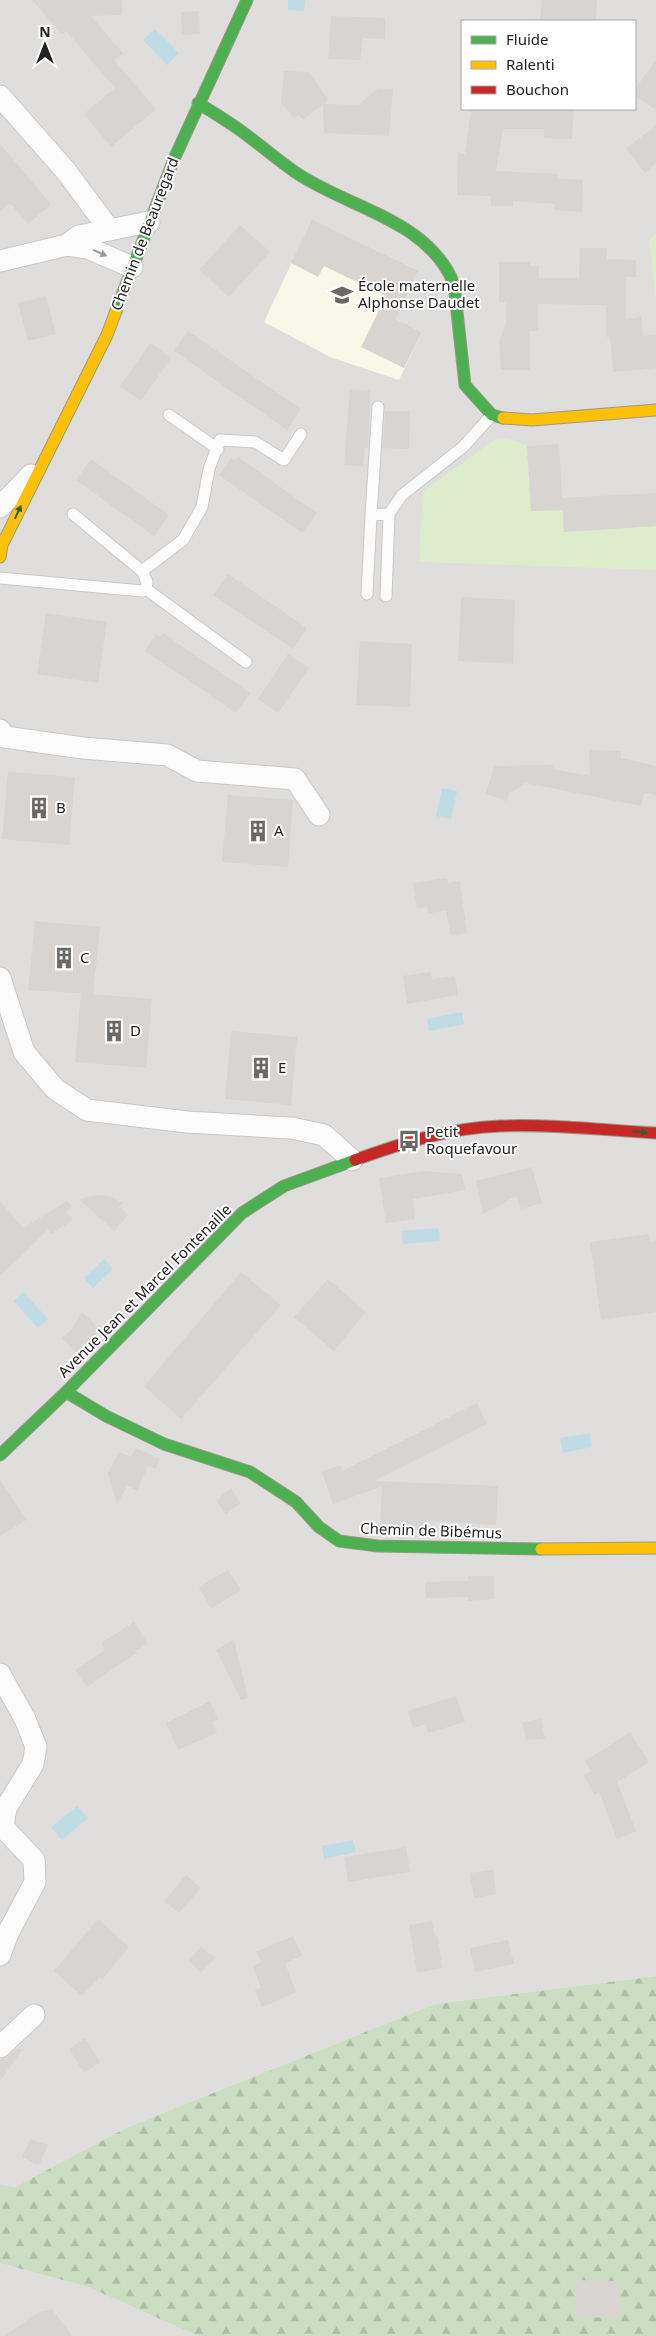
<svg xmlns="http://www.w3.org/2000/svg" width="656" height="2336" font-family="'Noto Sans',sans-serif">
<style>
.residential{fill:#dfdedc;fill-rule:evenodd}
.education{fill:#f8f7e8}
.forest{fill:url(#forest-firs)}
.garden{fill:#ddeccb}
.water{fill:#bfdbe3}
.building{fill:#d7d4d2}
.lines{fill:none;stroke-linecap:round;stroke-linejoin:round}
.lane-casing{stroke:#c9c8c7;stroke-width:13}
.street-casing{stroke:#c9c8c7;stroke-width:23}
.fast-casing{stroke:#999a82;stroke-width:13}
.slow-casing{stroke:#999a82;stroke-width:13}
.jam-casing{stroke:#999a82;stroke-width:13}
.lane{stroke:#fdfcfc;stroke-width:11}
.street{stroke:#fdfcfc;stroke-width:21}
.fast{stroke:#4caf50;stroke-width:11}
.slow{stroke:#ffc107;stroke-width:11}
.jam{stroke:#c62828;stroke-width:11}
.oneway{fill:#9a9a9a}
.oneway2{fill:#335a34}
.labels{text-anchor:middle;stroke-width:4;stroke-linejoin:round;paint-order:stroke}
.street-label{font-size:15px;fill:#222;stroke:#fff}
.poi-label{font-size:15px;fill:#222;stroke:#fff;text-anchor:start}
</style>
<defs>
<pattern id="forest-firs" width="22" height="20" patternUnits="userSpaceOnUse" patternTransform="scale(1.25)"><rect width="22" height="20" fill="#cbdec1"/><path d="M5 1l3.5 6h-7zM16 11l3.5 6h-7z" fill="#aebea6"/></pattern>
</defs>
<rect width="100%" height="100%" fill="#f0eeeb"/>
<path class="residential" d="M0 0H656V1976L435 2004 126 2128 15 2187 0 2184ZM462 21H635V109H462Z
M0 2263 88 2287 198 2336H0Z"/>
<path class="education" d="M312 219 419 271 396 319 422 332 399 380 330 357 264 322Z"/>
<path class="forest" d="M656 1976V2336H198L88 2287 0 2263V2184L15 2187 126 2128 435 2004Z"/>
<path class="garden" d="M656 233V301L649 241Z
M497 438 518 441 527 446 531 511 563 510 564 532 656 526V570L419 562 423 491Z"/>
<path class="water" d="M288 0H305L304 11 288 10Z
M155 29 179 53 167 65 143 40Z
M442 788 457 791 451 819 436 816Z
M462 1012 464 1024 429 1031 427 1019Z
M439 1228 440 1241 403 1244 402 1231Z
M104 1259 113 1269 93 1288 84 1278Z
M23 1292 48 1319 38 1328 14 1301Z
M590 1433 592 1447 563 1453 560 1438Z
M77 1806 88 1818 62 1840 51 1827Z
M353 1840 356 1852 324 1859 322 1846Z"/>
<path class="building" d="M32 0H122V15L91 16 123 53 114 60 156 109 111 147 84 114 115 88 66 31 62 34Z
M542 0H597L596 21H540Z
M199 11 200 34 182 35 181 12Z
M331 16 385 18V39L363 38 360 60 328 59Z
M656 60V110L635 96V89Z
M284 71 309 72 328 100 324 104 358 105 378 88 393 89 389 136 324 133 323 104 303 120 299 115 294 118 281 103Z
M471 109H574L572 139 544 138V129H503L496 171 557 174V178L583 180 582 212 555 210V204L513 201V206H491V196L457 195 458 152 465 154Z
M656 126V163L645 173 626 148Z
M0 144 51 204 28 224 10 203 0 211Z
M312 219 419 271 396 319 422 332 404 368 361 347 386 296 324 266 318 277 291 263Z
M240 225 270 252 229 297 199 270Z
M580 248H607V259L636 260V277H626V319L641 317 643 336 656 335V368L613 372 610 336 606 337V305L538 304V331H530V370H501L499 341 506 324V303L499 302V262H530V266H539V278H579Z
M46 296 56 334 28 341 18 303Z
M188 331 301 409 287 430 174 351Z
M150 343 171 358 141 401 120 386Z
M350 389 370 391 368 448H365L363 467 344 465Z
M385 411H410L409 449 383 448Z
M559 444 562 498 656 493V526L564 532 563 510 531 511 527 446Z
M238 457 317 513 302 533 219 475 231 458 236 460Z
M91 459 169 515 154 536 76 480Z
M228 574 307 628 293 649 213 595Z
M461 597 515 600 513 664 458 661Z
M46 613 107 622 98 683 37 674Z
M163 633 250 693 236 713 145 651 156 634 161 637Z
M360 641 412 644 410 707 356 705Z
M288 654 309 668 278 713 258 699Z
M589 750 621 751V758L656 766V795L644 793 641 806 526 783 509 793 507 801 486 794 494 766 554 765 553 769 590 776Z
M8 772 75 777 69 845 2 839Z
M228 795 293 800 288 867 222 862Z
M447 878 448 883 460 881 467 933 451 936 446 911 428 913 427 907 417 909 413 883Z
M35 921 100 927 93 994 28 990Z
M431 972 432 979 455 976 458 995 407 1004 403 976Z
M81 993 152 999 146 1068 75 1062Z
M231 1031 297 1037 291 1105 225 1099Z
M532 1167 542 1203 521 1209 516 1196 483 1214 476 1181Z
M425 1171 462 1174 465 1190 413 1199 415 1219 386 1223 379 1178Z
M97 1195 109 1196 123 1203 119 1207 128 1215 114 1231 79 1199Z
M0 1201 23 1228 67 1201 72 1207 66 1212 73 1220 51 1234 48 1230 0 1276Z
M648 1234 650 1241 656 1240V1312L601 1320 590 1242Z
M241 1272 281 1305 181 1419 144 1386Z
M328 1279 366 1312 334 1351 294 1317Z
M82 1312 95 1324 96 1335 94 1340 79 1356 62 1338 72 1329Z
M477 1403 487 1424 374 1481 498 1486 496 1525 426 1521V1530L380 1529 382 1486 333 1504 322 1472 340 1465 342 1471Z
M136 1448 160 1459 155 1469 148 1466 137 1490 127 1486 117 1504 108 1473 119 1452 131 1457Z
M0 1479 26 1520 0 1536Z
M231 1489 241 1503 226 1514 216 1500Z
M228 1570 241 1590 211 1609 199 1587Z
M468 1576H494V1599L468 1601V1597L426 1598 425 1582 468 1581Z
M134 1622 148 1644 135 1651 136 1653 87 1687 75 1670 105 1650 101 1643Z
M234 1640 248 1698 241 1700 216 1650Z
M456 1696 465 1722 428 1733 426 1724 413 1728 408 1711Z
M210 1701 218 1719 212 1722 217 1733 178 1750 166 1723Z
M541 1719 545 1739 526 1740 522 1722Z
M630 1732 649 1762 617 1782 636 1831 617 1839 599 1792 595 1795 583 1775 591 1771 585 1761Z
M406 1847 410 1872 348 1882 344 1857Z
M493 1870 496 1894 474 1898 470 1873Z
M186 1875 201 1888 179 1913 164 1901Z
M98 1919 129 1947 102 1980 100 1977 82 1996 54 1971Z
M432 1921 435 1936H438L442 1968 417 1973 409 1925Z
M293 1936 302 1956 285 1963 296 1992 262 2007 255 1990 261 1988 253 1966 261 1962 256 1952Z
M508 1940 514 1964 475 1972 470 1948Z
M201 1946 215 1958 201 1972 189 1961Z
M85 2038 100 2062 84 2073 69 2049Z
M18 2048 22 2050 0 2081V2059L8 2056Z
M30 2139 48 2145 39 2166 22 2157Z
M576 2280 620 2281 619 2318 576 2317Z
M52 2309 72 2336H4L37 2313Z"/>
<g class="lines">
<g class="lane-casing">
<path id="lane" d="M169 415 218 449
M371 515 378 407
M142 571 183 540 202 507 209 469 220 440 255 442 284 460 301 434
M0 578 142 591 146 589 147 582 142 571 73 514
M146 589 246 662
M367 594 371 515 389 514 402 495 463 447 492 415
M386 596 389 514"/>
</g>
<g class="street-casing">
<path id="street" d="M0 96 66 171 109 229
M67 245 79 236 149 222
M0 261 67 245 88 248 132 267
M0 507 31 475
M0 730 5 737 83 748 167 755 197 771 295 779 319 815
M0 978 24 1052 55 1089 87 1110 187 1122 289 1128
M292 1128 324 1135 352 1160
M0 1674 25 1719 36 1747 33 1764 6 1808 3 1827 34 1860 35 1882 8 1933 0 1955
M0 2047 34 2015"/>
</g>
<g class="fast-casing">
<path id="fast" d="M198 103C211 111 224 119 237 128 257 142 275 158 295 172 347 208 428 219 454 284L465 385 492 415 503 418
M116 311 174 159 247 0
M66 1392 106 1416 164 1444 250 1472 296 1502 319 1527 339 1541 378 1546 541 1549
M0 1455 66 1392 242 1213 284 1186 355 1160"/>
</g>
<g class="slow-casing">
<path id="slow" d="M503 418 532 420 656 410
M0 557 2 545 107 335 116 311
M541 1549 656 1548"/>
</g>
<g class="jam-casing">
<path id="jam" d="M355 1160C402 1143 449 1128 500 1126 551 1124 604 1130 656 1133"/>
</g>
<use href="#lane" class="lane"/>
<use href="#street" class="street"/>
<use href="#fast" class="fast"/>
<use href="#slow" class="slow"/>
<use href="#jam" class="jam"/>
</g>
<defs><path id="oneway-solid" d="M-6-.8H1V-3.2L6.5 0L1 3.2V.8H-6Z" transform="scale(1.25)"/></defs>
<use class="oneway" href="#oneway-solid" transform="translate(100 253) rotate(24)"/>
<g class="oneway2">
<use href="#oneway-solid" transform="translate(18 512) rotate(-65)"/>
<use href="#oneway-solid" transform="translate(640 1132) rotate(4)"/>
</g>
<defs>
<g id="school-bare" transform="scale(1.725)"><path d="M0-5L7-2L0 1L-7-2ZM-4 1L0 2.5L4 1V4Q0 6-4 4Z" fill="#6a6968" stroke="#fff" stroke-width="2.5" paint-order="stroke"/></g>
<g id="building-bare" transform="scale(1.725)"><path d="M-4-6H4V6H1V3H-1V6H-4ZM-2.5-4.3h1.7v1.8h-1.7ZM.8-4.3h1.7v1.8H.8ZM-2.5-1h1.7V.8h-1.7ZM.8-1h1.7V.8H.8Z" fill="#6a6968" stroke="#fff" stroke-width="2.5" paint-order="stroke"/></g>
<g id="bus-bare" transform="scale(1.725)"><path d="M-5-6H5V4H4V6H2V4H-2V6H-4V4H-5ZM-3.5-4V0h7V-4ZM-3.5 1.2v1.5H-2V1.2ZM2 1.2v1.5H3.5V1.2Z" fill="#6a6968" stroke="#fff" stroke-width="2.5" paint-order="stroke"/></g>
</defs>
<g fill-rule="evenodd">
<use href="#school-bare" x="342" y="295"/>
<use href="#building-bare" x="39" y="808"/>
<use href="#building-bare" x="258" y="831"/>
<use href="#building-bare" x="64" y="958"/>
<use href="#building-bare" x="114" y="1031"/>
<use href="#building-bare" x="261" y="1068"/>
<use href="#bus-bare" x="409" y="1141"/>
</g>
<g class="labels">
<g class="street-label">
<text transform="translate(145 234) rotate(-69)" y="5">Chemin de Beauregard</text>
<text transform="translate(145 1291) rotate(-45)" y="5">Avenue Jean et Marcel Fontenaille</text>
<text transform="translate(431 1531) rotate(2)" y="5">Chemin de Bibémus</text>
</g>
<g class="poi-label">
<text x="358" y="291">École maternelle<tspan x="358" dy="17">Alphonse Daudet</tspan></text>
<text x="56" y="813">B</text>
<text x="274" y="836">A</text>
<text x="80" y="963">C</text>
<text x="130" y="1036">D</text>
<text x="278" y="1073">E</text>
<text x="426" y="1137">Petit<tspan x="426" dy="17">Roquefavour</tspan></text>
</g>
</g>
<rect x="461" y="20" width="175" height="90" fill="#ffffff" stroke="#a7a7a7"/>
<rect x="471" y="36" width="25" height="8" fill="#4caf50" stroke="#a7a7a7"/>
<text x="506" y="45" font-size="15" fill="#222222">Fluide</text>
<rect x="471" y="61" width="25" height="8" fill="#ffc107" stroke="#a7a7a7"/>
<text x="506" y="70" font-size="15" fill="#222222">Ralenti</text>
<rect x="471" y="86" width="25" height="8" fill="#c62828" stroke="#a7a7a7"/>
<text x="506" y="95" font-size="15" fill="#222222">Bouchon</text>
<g transform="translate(45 45)" stroke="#ffffff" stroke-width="4" paint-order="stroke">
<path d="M0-4L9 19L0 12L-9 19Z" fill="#222222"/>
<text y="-8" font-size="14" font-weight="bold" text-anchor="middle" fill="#222222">N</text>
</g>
</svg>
